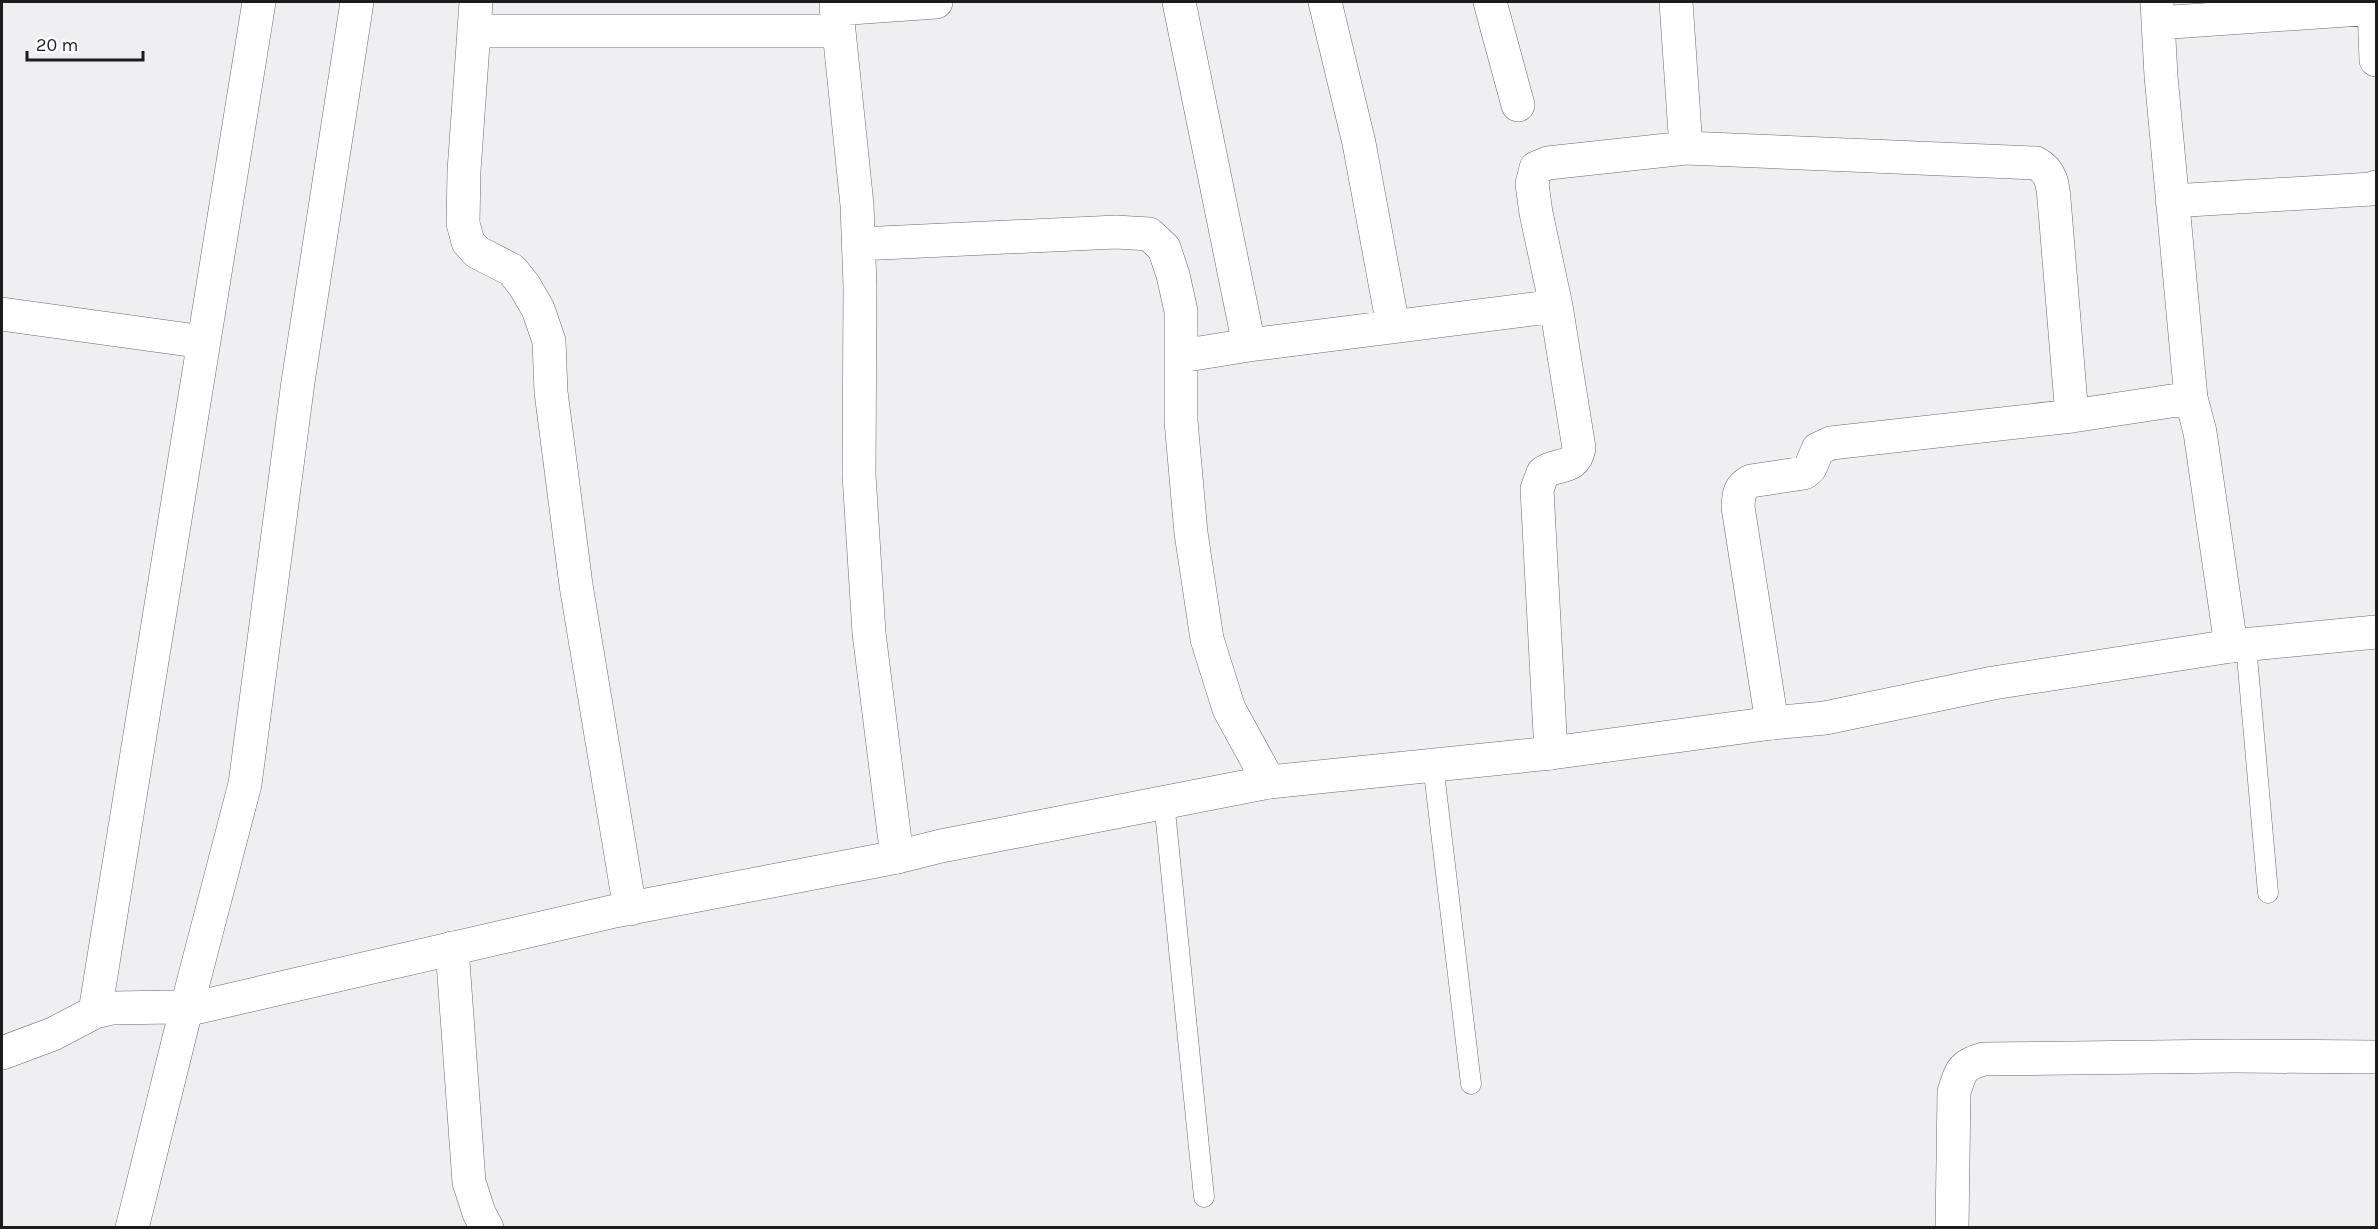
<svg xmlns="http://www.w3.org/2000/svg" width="2378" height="1229" font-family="Karla,sans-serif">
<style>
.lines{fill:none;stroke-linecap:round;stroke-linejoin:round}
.lane-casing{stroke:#696a6c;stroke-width:21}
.street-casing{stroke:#696a6c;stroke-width:34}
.secondary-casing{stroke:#696a6c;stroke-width:34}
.lane{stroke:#fff;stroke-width:20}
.street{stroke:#fff;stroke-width:33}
.secondary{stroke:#fff;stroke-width:33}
</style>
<rect width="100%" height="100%" fill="#efeff2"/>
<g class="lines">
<g class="lane-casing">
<path id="lane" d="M2246 645 2268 893
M1433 764 1471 1084
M1164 801 1204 1197"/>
</g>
<g class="street-casing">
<path id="street" d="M476 2 464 171 463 223 468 242 477 252 512 270 524 285 538 309 549 341 551 392 576 585 630 909
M836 2 857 205 860 286 859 475 869 633 897 857
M1179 2 1249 345 1556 306
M1325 2 1359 143 1393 326
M1490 2 1518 105
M1676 2 1686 148 2036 163C2055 173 2053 192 2055 211L2072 416 2191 398
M2157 2 2161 76 2191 398 2200 432 2231 646
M2374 8 2376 60
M836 9 936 2
M2158 23 2376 8
M474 31H839
M2172 201 2372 189 2376 187
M859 244 1116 232 1149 234 1164 248 1173 275 1181 311V421L1191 533 1207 639 1229 709 1269 782
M2 314 204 342
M1181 356 1249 345
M1772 723 1738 507C1739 495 1738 488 1751 481L1804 473 1810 468 1818 449 1831 443 2072 416
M1551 753 1537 489 1543 473C1558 462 1575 471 1579 448L1556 306 1536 213 1532 184 1536 168 1548 163 1686 148
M452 948 469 1182 479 1213 487 1228
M95 1012 259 2
M2 1053 53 1034 95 1012 112 1008 174 1007 186 1010 132 1228
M1952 1228 1954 1092C1961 1071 1961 1065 1984 1059L2234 1056 2376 1057"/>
</g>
<g class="secondary-casing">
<path id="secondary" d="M357 2 298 382 245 784 186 1010 615 911 897 857 941 846 1269 782 1551 753 1772 723 1825 718 1993 683 2231 646 2376 632"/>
</g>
<use href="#lane" class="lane"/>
<use href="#street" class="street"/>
<use href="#secondary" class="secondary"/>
</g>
<rect width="2378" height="1229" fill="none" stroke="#1c1c1d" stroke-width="6"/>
<path d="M27 51v9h116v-9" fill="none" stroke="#1c1c1d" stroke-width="3"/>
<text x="36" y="51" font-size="18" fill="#1c1c1d" stroke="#fcfdff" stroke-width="4.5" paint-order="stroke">20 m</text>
</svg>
